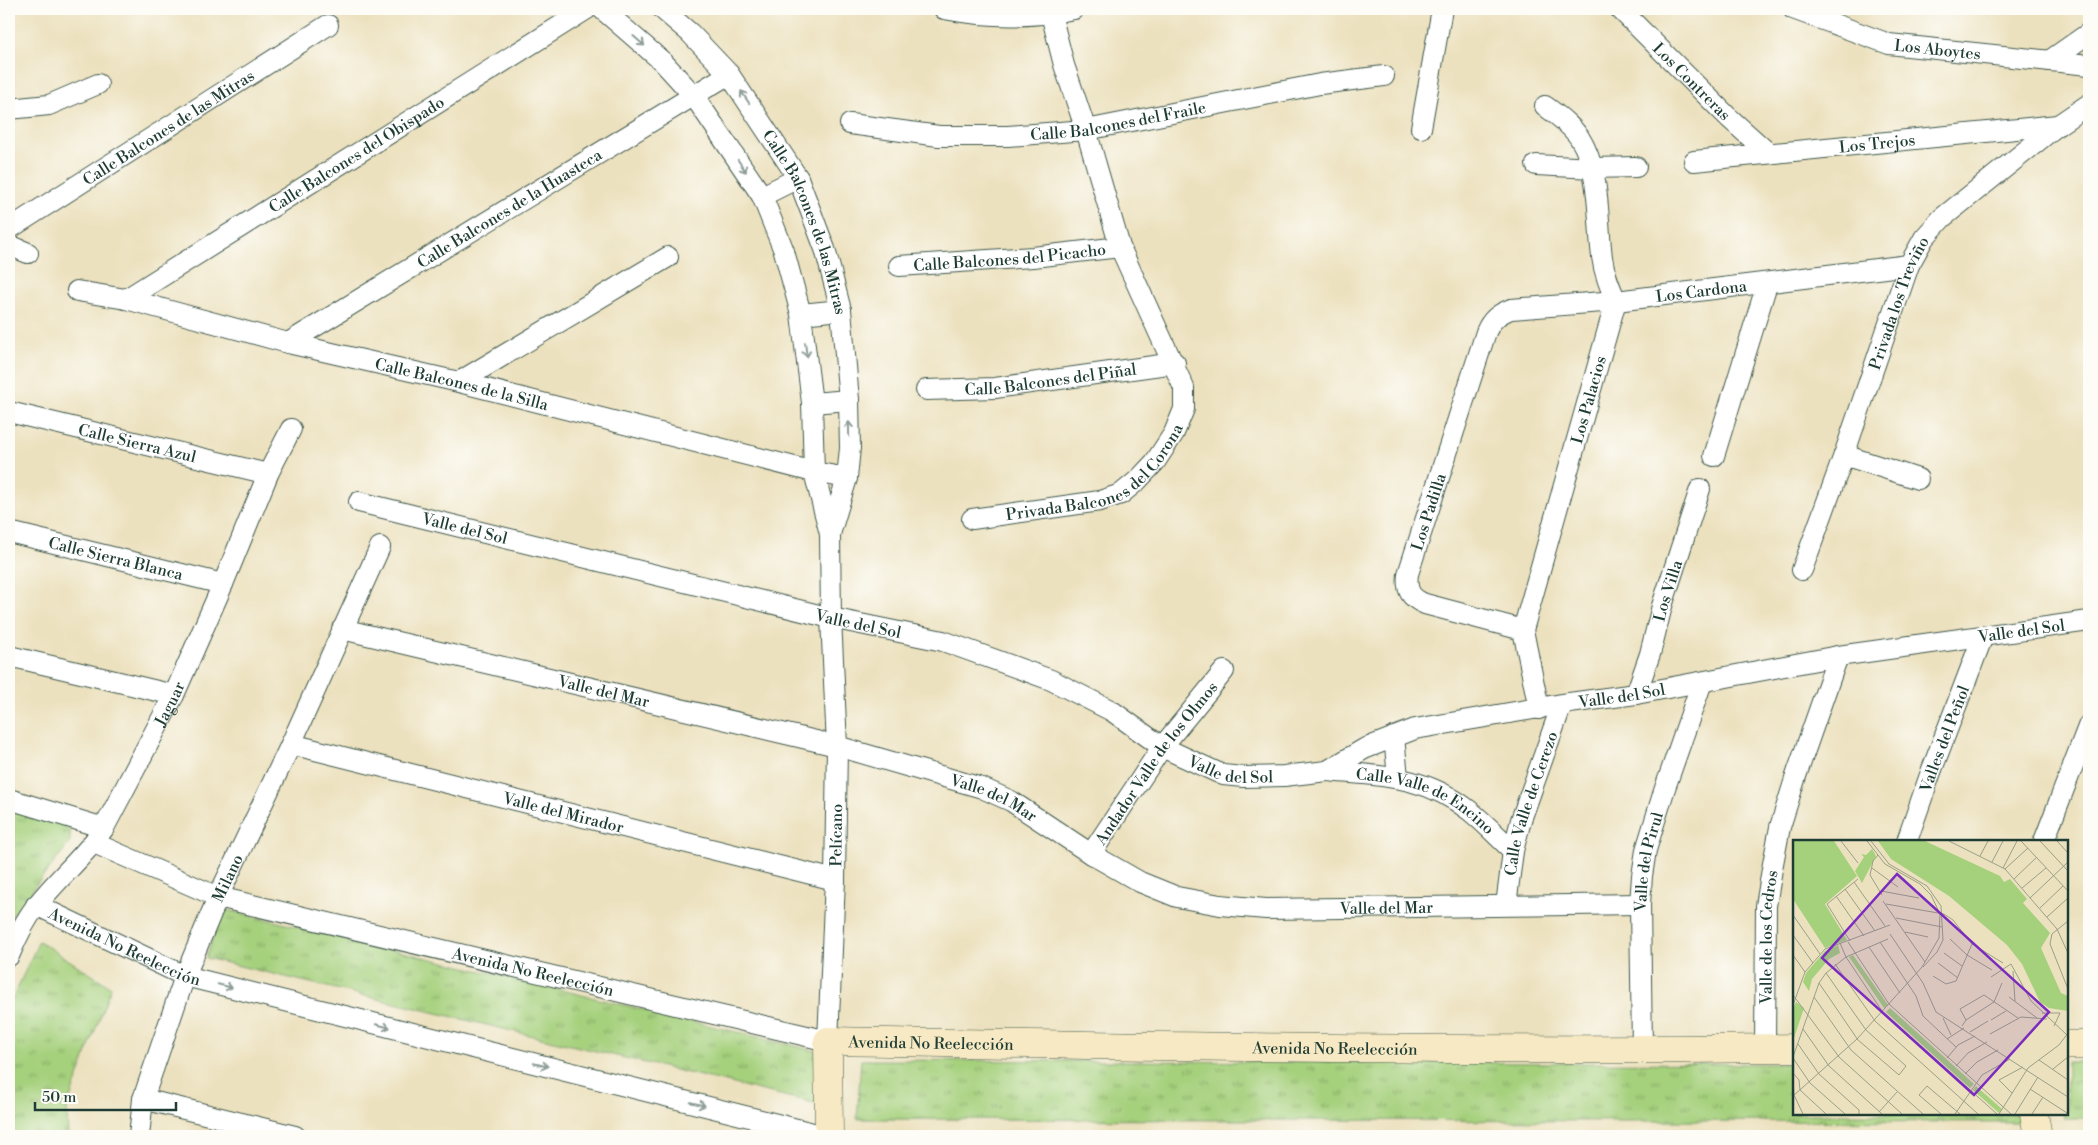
<svg xmlns="http://www.w3.org/2000/svg" width="2098" height="1145" font-family="'Libre Bodoni',serif">
<style>
.grass{fill:url(#grass-tufts);stroke:#628658}
.lines{fill:none;stroke-linecap:round;stroke-linejoin:round}
.street-casing{stroke:#3e5649;stroke-width:22}
.secondary-casing{stroke:#3e5649;stroke-width:29}
.street{stroke:#fff;stroke-width:20}
.secondary{stroke:#f7e9c3;stroke-width:28}
.oneway{stroke:#8f9e9a}
.labels{text-anchor:middle;stroke-width:4;stroke-linejoin:round;paint-order:stroke}
.street-label{font-size:16px;fill:#1f3d34;stroke:#fdfcf7}
.inset-road{fill:none;stroke:#9a9f87;stroke-width:1}
.view{fill:#7b2cbf;fill-opacity:0.15;stroke:#7b2cbf;stroke-width:2.5}
.inset-edge{fill:none;stroke:#1f3d34;stroke-width:2.5}
</style>
<defs>
<pattern id="grass-tufts" width="24" height="20" patternUnits="userSpaceOnUse" patternTransform="scale(1.25)"><rect width="24" height="20" fill="#a5d07c"/><path d="M3 7l-1-3M5 7V3M7 7l1-3M15 17l-1-3M17 17v-4M19 17l1-3" fill="none" stroke="#86aa66"/></pattern>
</defs>
<rect width="100%" height="100%" fill="#fdfcf7"/>
<filter id="ink" filterUnits="userSpaceOnUse"><feTurbulence type="fractalNoise" baseFrequency=".02" numOctaves="2"/><feDisplacementMap in="SourceGraphic" scale="10" xChannelSelector="R" yChannelSelector="G"/><feConvolveMatrix kernelMatrix="1 2 1 2 8 2 1 2 1" color-interpolation-filters="sRGB"/></filter>
<filter id="wash" filterUnits="userSpaceOnUse"><feTurbulence type="fractalNoise" baseFrequency=".0096" numOctaves="4" result="noise"/><feDisplacementMap in="SourceGraphic" scale="20" xChannelSelector="R" yChannelSelector="G"/><feGaussianBlur stdDeviation="1.12" result="paint"/><feColorMatrix in="noise" values="0 0 0 0 0 0 0 0 0 0 0 0 0 0 0 0 0 1.4 0 .05"/><feComposite in="paint" operator="in"/></filter>
<g filter="url(#wash)">
<rect width="100%" height="100%" fill="#ece1be"/>
<path class="grass" d="M9 803 70 819V842L12 916 9 924Z
M223 909 824 1053 822 1105 206 958Z
M39 941 111 987 67 1107 68 1136H9V1006Z
M861 1060 1794 1064V1114H2027L2028 1122 857 1119Z
M2067 1062H2089V1118H2064L2063 1114H2067Z"/>
</g>
<g filter="url(#ink)">
<g class="lines">
<g class="street-casing">
<g id="street">
<path id="s1" d="M662 9 690 33 729 74 798 178 825 249 841 310 849 400 850 448 847 478 830 534"/>
<path d="M944 9C986 17 1032 18 1074 9"/>
<path id="s2" d="M1620 9 1728 117 1767 152"/>
<path id="s3" d="M1793 9 1889 44 2089 65"/>
<path d="M2049 61 2089 33"/>
<path d="M9 109 49 105 98 84"/>
<path id="s4" d="M850 124 939 136H1008L1086 130 1320 84 1384 76"/>
<path d="M1421 128 1442 9"/>
<path id="s5" d="M1694 161 2058 125"/>
<path d="M1536 165 1593 168 1636 167"/>
<path d="M762 196 798 178"/>
<path id="s6" d="M9 229 328 25"/>
<path d="M9 245 28 253"/>
<path id="s7" d="M899 266 1033 257 1120 247"/>
<path id="s8" d="M77 291 126 299 288 343 459 382 814 472 847 478"/>
<path id="s9" d="M126 299 587 9"/>
<path d="M801 314 841 310"/>
<path id="s10" d="M288 343 729 74"/>
<path d="M459 382 668 257"/>
<path id="s11" d="M926 390 995 388 1175 363"/>
<path d="M812 403 849 400"/>
<path id="s12" d="M9 412 268 474"/>
<path d="M1844 455 1918 479"/>
<path d="M1714 456 1767 284"/>
<path id="s13" d="M359 502 831 618 943 641 1051 680 1112 711 1162 747 1223 775 1243 777 1284 776 1327 771 1364 749 1415 729 1562 704 1636 694 1838 656 2089 621"/>
<path id="s14" d="M972 519 1100 501 1121 494 1138 480 1155 462 1174 433 1184 409V388L1120 247 1086 130 1064 65 1051 14"/>
<path id="s15" d="M9 532 223 584"/>
<path id="s16" d="M1802 570 1844 455 1909 265 1924 238 1942 218 2058 125 2089 104"/>
<path id="s17" d="M342 629 837 746 982 788 1011 801 1091 854 1140 882 1177 897 1220 905 1266 909 1640 904"/>
<path id="s18" d="M1523 630 1425 604C1410 598 1406 590 1408 574L1486 332C1491 320 1498 314 1511 309L1616 301 1909 265"/>
<path d="M9 656 174 695"/>
<path id="s19" d="M1636 694 1650 654 1662 606 1700 489"/>
<path id="s20" d="M1539 709 1523 630 1616 301C1610 287 1604 273 1602 257 1597 218 1601 171 1579 137 1570 124 1557 115 1545 106"/>
<path d="M1394 737 1398 777"/>
<path id="s21" d="M291 744 835 880"/>
<path id="s22" d="M1327 771C1382 776 1425 775 1470 811 1485 823 1499 838 1513 851"/>
<path d="M9 799 104 828"/>
<path id="s23" d="M1907 841 1931 772 1983 636"/>
<path d="M2044 841 2089 724"/>
<path id="s24" d="M94 843 218 897 828 1041 835 880 837 746 831 618 830 534 814 472 812 403 801 314 784 251 762 196 694 96 663 62 602 9"/>
<path id="s25" d="M1091 854 1162 747 1224 671"/>
<path id="s26" d="M36 905 185 976 825 1136"/>
<path id="s27" d="M1506 905 1513 851 1521 820 1562 704"/>
<path id="s28" d="M9 956C16 939 25 920 37 905 58 878 85 856 104 828L174 695 223 584 268 474 291 429"/>
<path id="s29" d="M1765 1048 1766 906 1772 869 1780 827 1796 776 1838 656"/>
<path id="s30" d="M1642 1050 1640 904 1642 876 1646 850 1664 791 1702 682"/>
<path d="M143 1099 295 1136"/>
<path id="s31" d="M139 1136 143 1099 185 976 218 897 291 744 380 547"/>
</g>
</g>
<g class="secondary-casing">
<g id="secondary">
<path d="M2067 1045H2089"/>
<path d="M2034 1114 2038 1136"/>
<path id="s32" d="M829 1136 828 1041C1150 1046 1472 1052 1794 1048"/>
</g>
</g>
<use href="#street" class="street"/>
<use href="#secondary" class="secondary"/>
</g>
<defs><path id="oneway-shaft" d="M-6 0H5M1.5-3L5.5 0L1.5 3" fill="none" stroke-width="1.6" stroke-linecap="round" stroke-linejoin="round" transform="scale(1.25)"/></defs>
<g class="oneway">
<use href="#oneway-shaft" transform="translate(639 41) rotate(41)"/>
<use href="#oneway-shaft" transform="translate(745 97) rotate(-124)"/>
<use href="#oneway-shaft" transform="translate(742 166) rotate(56)"/>
<use href="#oneway-shaft" transform="translate(806 350) rotate(83)"/>
<use href="#oneway-shaft" transform="translate(849 429) rotate(-91)"/>
<use href="#oneway-shaft" transform="translate(225 986) rotate(14)"/>
<use href="#oneway-shaft" transform="translate(383 1026) rotate(14)"/>
<use href="#oneway-shaft" transform="translate(541 1065) rotate(14)"/>
<use href="#oneway-shaft" transform="translate(698 1104) rotate(14)"/>
</g>
</g>
<g class="labels">
<g class="street-label">
<text dy="6" stroke="none"><textPath href="#s3" startOffset="151">Los Aboytes</textPath></text>
<text dy="6" stroke="none"><textPath href="#s2" startOffset="102">Los Contreras</textPath></text>
<text dy="6" stroke="none"><textPath href="#s4" startOffset="270">Calle Balcones del Fraile</textPath></text>
<text dy="6" stroke="none"><textPath href="#s6" startOffset="189">Calle Balcones de las Mitras</textPath></text>
<text dy="6" stroke="none"><textPath href="#s5" startOffset="184">Los Trejos</textPath></text>
<text dy="6" stroke="none"><textPath href="#s9" startOffset="272">Calle Balcones del Obispado</textPath></text>
<text dy="6" stroke="none"><textPath href="#s10" startOffset="259">Calle Balcones de la Huasteca</textPath></text>
<text dy="6" stroke="none"><textPath href="#s1" startOffset="262">Calle Balcones de las Mitras</textPath></text>
<text dy="6" stroke="none"><textPath href="#s7" startOffset="111">Calle Balcones del Picacho</textPath></text>
<text dy="6" stroke="none"><textPath href="#s18" startOffset="620">Los Cardona</textPath></text>
<text dy="6" stroke="none"><textPath href="#s16" startOffset="284">Privada los Treviño</textPath></text>
<text dy="6" stroke="none"><textPath href="#s11" startOffset="125">Calle Balcones del Piñal</textPath></text>
<text dy="6" stroke="none"><textPath href="#s8" startOffset="396">Calle Balcones de la Silla</textPath></text>
<text dy="6" stroke="none"><textPath href="#s20" startOffset="320">Los Palacios</textPath></text>
<text dy="6" stroke="none"><textPath href="#s12" startOffset="132">Calle Sierra Azul</textPath></text>
<text dy="6" stroke="none"><textPath href="#s14" startOffset="138">Privada Balcones del Corona</textPath></text>
<text dy="6" stroke="none"><textPath href="#s18" startOffset="205">Los Padilla</textPath></text>
<text dy="6" stroke="none"><textPath href="#s13" startOffset="109">Valle del Sol</textPath></text>
<text dy="6" stroke="none"><textPath href="#s15" startOffset="110">Calle Sierra Blanca</textPath></text>
<text dy="6" stroke="none"><textPath href="#s19" startOffset="108">Los Villa</textPath></text>
<text dy="6" stroke="none"><textPath href="#s13" startOffset="514">Valle del Sol</textPath></text>
<text dy="6" stroke="none"><textPath href="#s13" startOffset="1729">Valle del Sol</textPath></text>
<text dy="6" stroke="none"><textPath href="#s17" startOffset="269">Valle del Mar</textPath></text>
<text dy="6" stroke="none"><textPath href="#s13" startOffset="1324">Valle del Sol</textPath></text>
<text dy="6" stroke="none"><textPath href="#s28" startOffset="301">Jaguar</textPath></text>
<text dy="6" stroke="none"><textPath href="#s23" startOffset="109">Valles del Peñol</textPath></text>
<text dy="6" stroke="none"><textPath href="#s25" startOffset="112">Andador Valle de los Olmos</textPath></text>
<text dy="6" stroke="none"><textPath href="#s13" startOffset="919">Valle del Sol</textPath></text>
<text dy="6" stroke="none"><textPath href="#s17" startOffset="674">Valle del Mar</textPath></text>
<text dy="6" stroke="none"><textPath href="#s27" startOffset="105">Calle Valle de Cerezo</textPath></text>
<text dy="6" stroke="none"><textPath href="#s22" startOffset="105">Calle Valle de Encino</textPath></text>
<text dy="6" stroke="none"><textPath href="#s21" startOffset="281">Valle del Mirador</textPath></text>
<text dy="6" stroke="none"><textPath href="#s24" startOffset="968">Pelícano</textPath></text>
<text dy="6" stroke="none"><textPath href="#s30" startOffset="189">Valle del Pirul</textPath></text>
<text dy="6" stroke="none"><textPath href="#s31" startOffset="274">Milano</textPath></text>
<text dy="6" stroke="none"><textPath href="#s17" startOffset="1094">Valle del Mar</textPath></text>
<text dy="6" stroke="none"><textPath href="#s29" startOffset="111">Valle de los Cedros</textPath></text>
<text dy="6" stroke="none"><textPath href="#s26" startOffset="98">Avenida No Reelección</textPath></text>
<text dy="6" stroke="none"><textPath href="#s24" startOffset="459">Avenida No Reelección</textPath></text>
<text dy="6" stroke="none"><textPath href="#s32" startOffset="198">Avenida No Reelección</textPath></text>
<text dy="6" stroke="none"><textPath href="#s32" startOffset="602">Avenida No Reelección</textPath></text>
</g>
</g>
<g transform="translate(1793 840)">
<rect width="275" height="275" fill="#ece1be"/>
<path d="M0 1H41L64 36 32 64 54 100 32 108 0 59ZM85 1H132L207 36 211 42 217 39 234 59 230 63 257 93 248 108 268 153 275 156V171L256 168 247 162 229 124 214 105 156 56 98 19ZM79 9 83 16 69 43 62 31 71 17 68 14 73 15ZM45 105 47 113 36 119 19 139 16 151 10 142 13 133 32 111ZM60 115 95 165 91 168 56 117ZM3 162 11 168 0 201V169ZM97 168 181 244 177 248 93 172ZM183 246 209 269 206 273 180 250Z" fill="#a5d07c"/>
<path class="inset-road" d="M48 1 65 23M78 1 96 24 134 46 148 66 150 100 144 112 130 127M156 1 212 29 264 89 275 113M228 1 275 51M247 1 275 31M264 1 275 13M85 15 80 21 77 35 89 55M187 16 195 1M199 22 210 1M79 28 105 47M210 28 224 1M212 29 235 8M221 39 244 17M61 42 92 86M229 48 253 28M52 49 82 91M88 51 126 58M43 56 71 96M237 58 275 22M90 61 132 122M93 64 151 74 160 80 179 104 210 123M247 68 270 46M0 75 27 114M254 77 275 58M103 78 149 87M275 81 259 94 257 104 275 149M112 92 135 97M97 94 130 143 143 172 275 257M0 95 20 123M157 99 174 115 199 130M57 101 34 64 65 39M55 102 96 164 218 274M87 102 123 156 130 176 163 207M47 103 53 117 89 171 204 274M76 107 107 153M151 113 169 126M0 115 12 132M145 123 165 138M42 124 82 181 185 274M220 131 222 161M140 136 153 144 163 141 179 104M198 137 218 124 238 161 274 195M26 143 65 200 106 235 113 226 73 190 33 133M0 155 46 217 109 274M21 157 58 210 130 274M216 157 244 178M0 165 12 132 32 109 97 85M249 173H267L261 186M150 178 158 195M173 180 167 169 191 155 225 178M198 180 213 171M169 186 173 180 201 162 209 143M10 189 36 226 89 274M177 192 195 181M197 194 228 177 254 179M154 199 171 188M5 204 26 234 66 270V274M0 217 26 143 33 133 53 117 95 99M0 218 17 243 52 274M154 218 165 205 182 196M246 220 275 240M163 226 175 213 194 202M260 229 275 217M0 233 6 240 7 250 33 274M172 234 184 222 205 210M0 239 1 255 10 274M237 249 274 273M219 253 206 240 230 227M0 256 64 199 129 127 146 98 147 74 138 55 127 44 92 24 74 1M86 272 104 252M148 274 126 255 134 246 167 274M162 274 189 235 217 219M206 274 235 228 266 205 275 193M222 274 245 237M239 274 250 257"/>
<path class="view" d="M104 34 256 172 181 255 29 118Z"/>
<rect width="275" height="275" class="inset-edge"/>
</g>
<rect width="2098" height="1145" fill="none" stroke="#fdfcf7" stroke-width="30"/>
<path d="M35 1102v8h141v-8" fill="none" stroke="#1f3d34" stroke-width="2.5"/>
<text x="42" y="1102" font-size="15" fill="#1f3d34" stroke="#fdfcf7" stroke-width="4" paint-order="stroke">50 m</text>
</svg>
